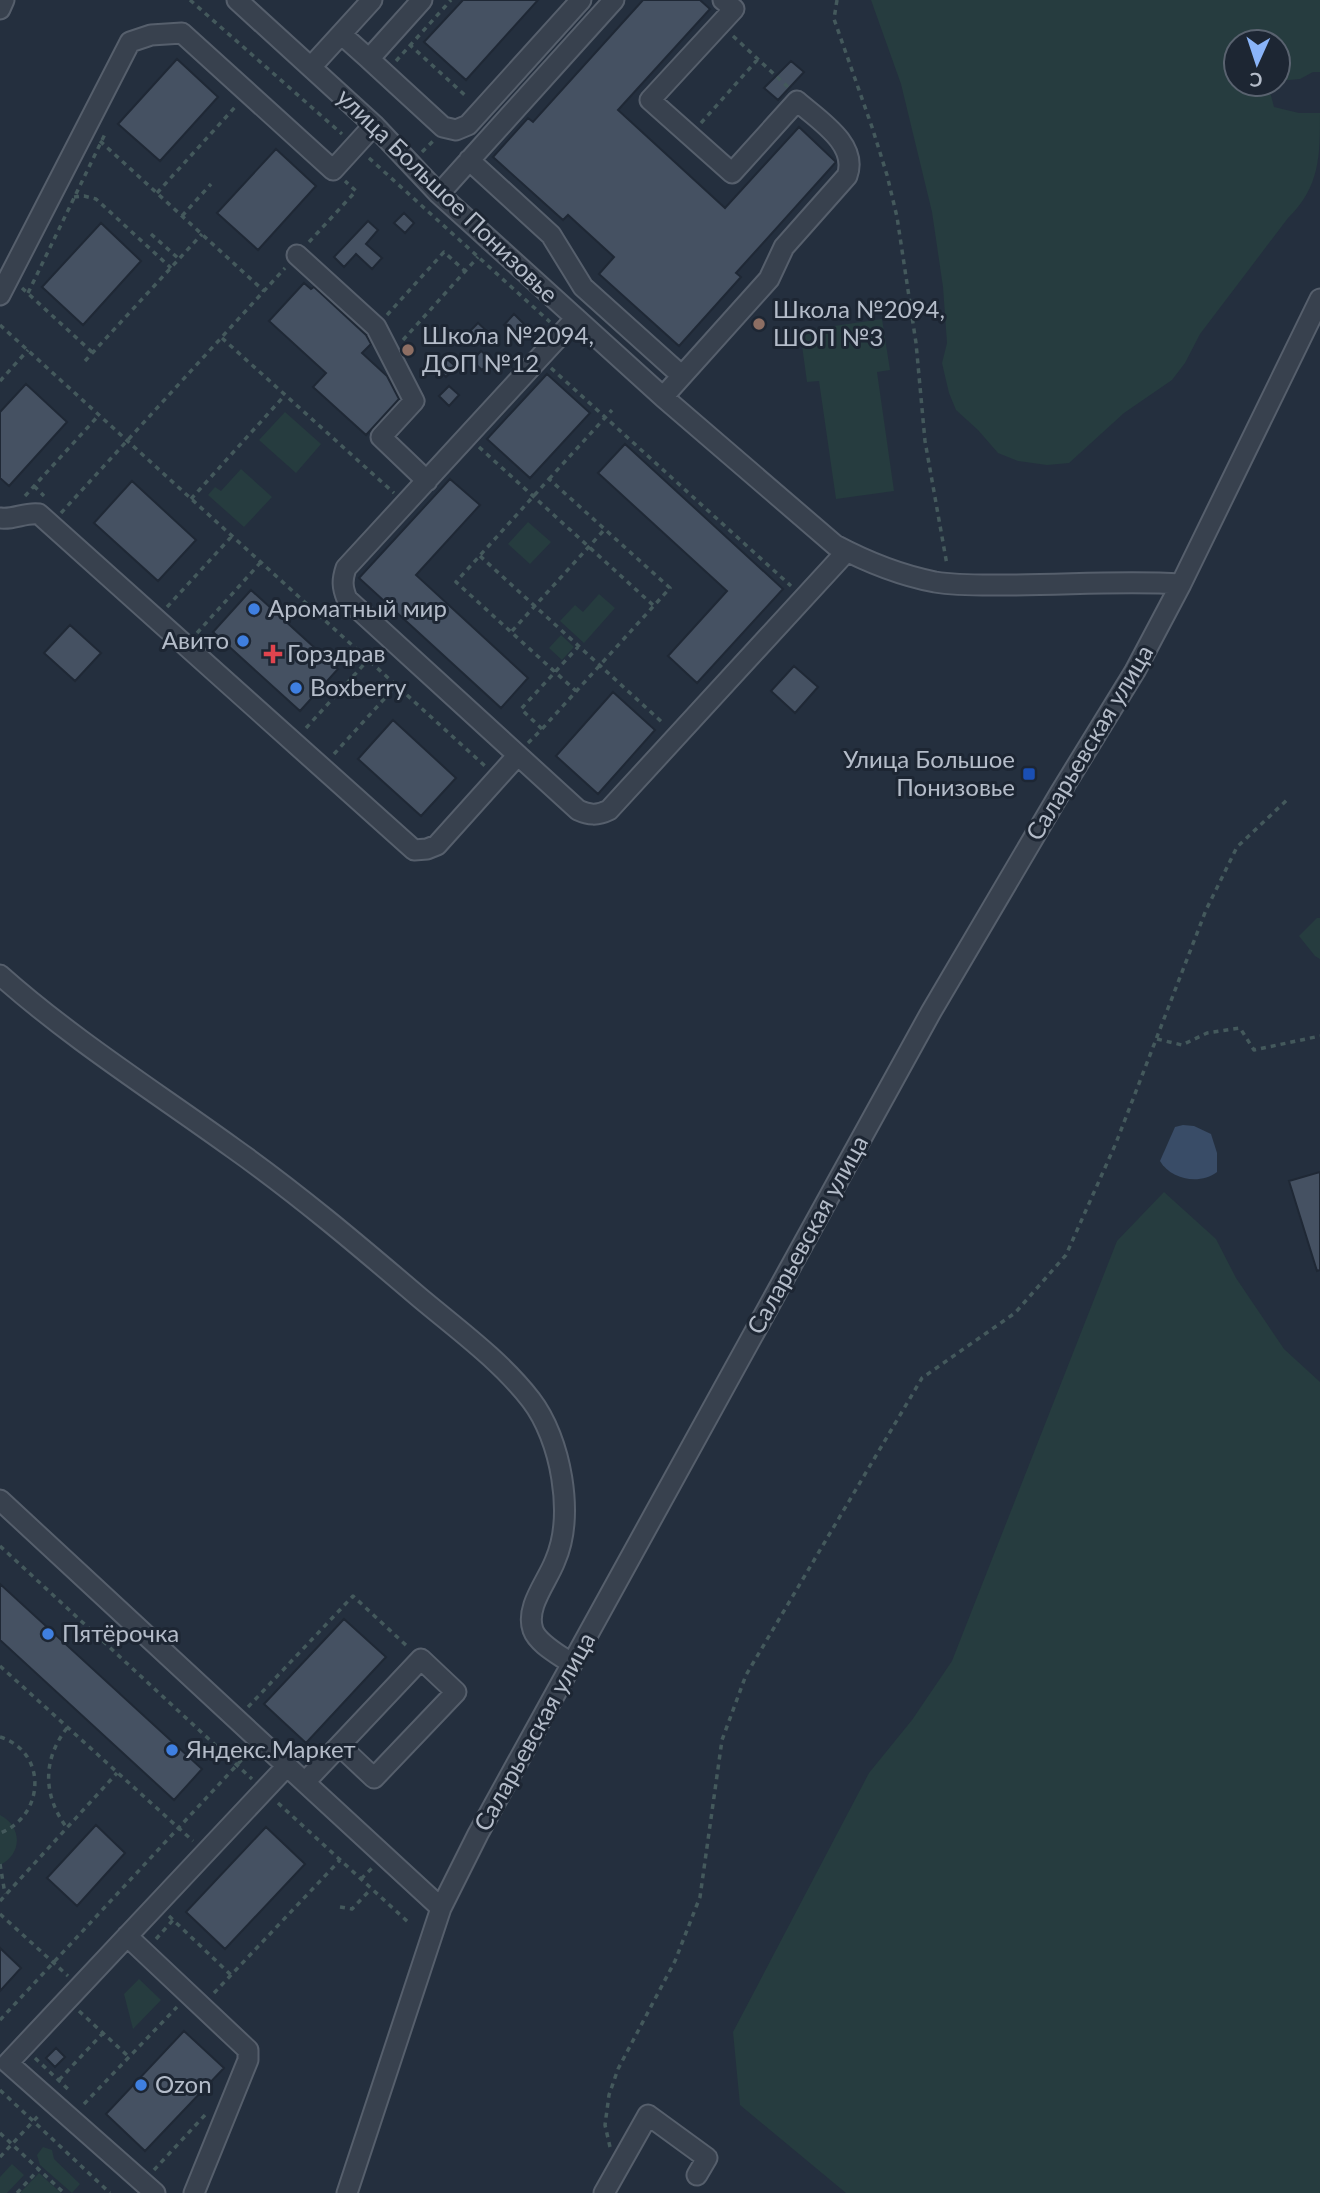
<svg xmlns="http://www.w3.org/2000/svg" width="1320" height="2193" font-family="Lato,sans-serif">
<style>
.green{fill:#263c3f}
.water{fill:#394c67}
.building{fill:#455162;stroke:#1f2835;stroke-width:2}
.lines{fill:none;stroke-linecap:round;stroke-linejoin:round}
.minor-casing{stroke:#565f6c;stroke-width:23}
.path{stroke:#44595c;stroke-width:3.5;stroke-dasharray:5 5;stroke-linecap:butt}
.minor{stroke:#38414e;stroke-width:19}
.education-dot{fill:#8d6e63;stroke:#1d2633;stroke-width:2.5}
.shop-dot{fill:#3f7fe0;stroke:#1d2633;stroke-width:2.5}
.health-dot{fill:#e0444e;stroke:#1d2633;stroke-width:2.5}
.transit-dot{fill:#1a4fb4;stroke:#1d2633;stroke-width:2.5}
.labels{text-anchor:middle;stroke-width:6;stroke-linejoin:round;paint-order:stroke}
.street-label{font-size:24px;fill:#b4bcc9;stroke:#1d2633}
.poi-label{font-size:24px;fill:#b4bcc9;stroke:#1d2633;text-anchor:start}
</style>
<rect width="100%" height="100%" fill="#242f3e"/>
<path class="green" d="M871 0H1320V72H1313L1300 79 1278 81V42H1236V84H1275L1270 92 1274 107 1299 113H1320C1320 156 1320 187 1288 218L1200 334 1185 363 1172 380 1124 413 1069 463 1047 465 1018 461 998 453 978 430 956 410 949 393 942 363 947 343 943 287 932 212 901 84Z
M882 319 890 370 877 372 894 491 836 499 819 381 807 382 800 331Z
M285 412 321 444 296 473 259 440Z
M241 469 272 497 244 527 208 495 215 487 221 491Z
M528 522 551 542 530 564 508 544Z
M599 594 615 608 584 643 560 621 575 605 583 612Z
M561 635 574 647 562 660 549 648Z
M1317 918H1320V959L1315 956 1299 936Z
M1164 1192 1216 1239 1236 1278 1284 1349 1320 1382V2193H846L740 2105 733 2032 869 1773 912 1720 952 1661 1117 1241Z
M0 1815C22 1826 23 1854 0 1865Z
M139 1979 161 2000 133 2029 124 1994Z
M43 2147 52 2150 54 2159 80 2184 72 2193 40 2165 37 2155Z
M12 2164 24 2175 7 2193H0V2177Z
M39 2173 61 2193H20Z"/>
<path class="water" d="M1183 1125 1194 1126 1211 1134 1217 1153V1172C1200 1185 1171 1180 1160 1161L1175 1127Z"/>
<path class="building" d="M463 0H538L466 80 424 42Z
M643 0H700L710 9 618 110 725 208 799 127 836 162 736 273 741 277 679 346 599 274 614 257 568 215 563 220 493 157 528 118 533 122Z
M177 59 218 97 160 161 118 124Z
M791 61 804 72 778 100 764 88Z
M276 149 316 186 258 250 217 213Z
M404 213 414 223 405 233 394 223Z
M368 221 378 230 366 244 382 258 372 269 356 254 344 267 334 257Z
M101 223 141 261 83 325 42 287Z
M304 283 311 289 314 287 366 335 371 344 362 353 387 376 399 399 366 435 313 387 326 373 269 321Z
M514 314 524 324 514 334 504 325Z
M478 323 488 332 479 343 468 333Z
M481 351 492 360 482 370 472 361Z
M445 357 456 367 446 377 436 367Z
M547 374 590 413 530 478 487 439Z
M26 384 67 422 9 486 0 478V412Z
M449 386 459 395 449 406 439 396Z
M625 444 783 589 697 683 668 656 727 591 598 473Z
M450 479 480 505 416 575 528 678 501 708 359 578Z
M132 481 196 540 158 581 94 523Z
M251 590 338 669 300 711 213 632Z
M70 625 101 653 75 681 44 653Z
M794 666 818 687 795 713 771 691Z
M613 692 655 730 598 794 556 756Z
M393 720 456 778 421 816 358 759Z
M1320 1172V1270L1317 1271 1289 1181Z
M0 1584 202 1769 174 1800 0 1640Z
M344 1619 386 1657 306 1743 264 1704Z
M96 1825 125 1853 77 1906 47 1878Z
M266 1827 305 1864 225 1949 186 1912Z
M0 1948 21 1968 0 1991Z
M184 2031 224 2068 145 2151 106 2114Z
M56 2048 65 2057 55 2067 46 2058Z"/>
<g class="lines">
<g class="minor-casing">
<path id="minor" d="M237 0 374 125 439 194 663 397 835 545C867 562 899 575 935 582 960 586 985 585 1010 585 1067 585 1124 580 1181 584
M422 0 369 59 443 127 456 130 468 125 581 0
M0 9 4 0
M341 34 369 59
M311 67 372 0
M469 160 551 235 583 287 682 376
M439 194 614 0
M297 255 376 327 414 401 381 437 427 481
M0 295 130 42 151 35 182 33 333 170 374 125
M576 318 346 568C342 580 342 587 347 599L578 810C589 815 597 816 609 810L847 551
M663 397 769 279 784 247 847 176C859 144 817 119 797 101L732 173 650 100 734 9 723 0
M0 518C14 520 25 512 39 514L414 850 427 849 437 845 518 755
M0 975C72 1039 154 1091 233 1148 298 1194 358 1245 419 1297 457 1329 500 1360 531 1400 561 1439 575 1515 555 1561 547 1582 525 1607 533 1630 538 1644 560 1655 572 1664
M0 1500 287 1766
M305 1782 421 1659 456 1692 374 1778 340 1746
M127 1936 248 2050V2060L194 2193
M155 2193 8 2063 287 1766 441 1908
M347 2193 441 1908 478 1834 931 1012 1060 793 1135 671 1181 584 1320 299
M604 2193 648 2115 707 2158 697 2175"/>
</g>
<path class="path" d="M190 0 342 134
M837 0 834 19 872 127 887 175 897 217 916 343 925 441 947 565
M733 36 789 88
M409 44 468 98
M396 61 451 0
M701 123 758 59
M100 141 264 291
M422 152 434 140
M369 158 550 322
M157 193 236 106
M74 197 84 196 96 199 171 268
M182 216 211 184
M151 234 179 259
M309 242 356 191 345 181
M22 288 93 353
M28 293 105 134
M387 315 444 252 465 271
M0 325 485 766
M222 338 394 493
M403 340 478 257
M85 361 202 234
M551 368 791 586
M0 381 28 350
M479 447 654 606
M549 479 612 410
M34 486 44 496
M25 496 99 415
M191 499 285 395
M61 513 285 268
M480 556 664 724
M167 607 232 536
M512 631 605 529
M197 633 261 562
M306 728 368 660
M542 729 521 709 578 647
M528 743 542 729 670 588 549 479 456 582 576 691
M334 754 396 686
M1157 1039 1182 1045 1207 1033 1240 1028 1254 1050 1320 1036
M0 1546 252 1779
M0 1666 193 1841
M248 1707 353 1596 409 1648
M67 1728C42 1760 43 1796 67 1828
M0 1737C48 1752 45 1816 0 1833
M278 1803 408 1922
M0 1864 5 1894
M361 1879 372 1868
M0 1901 117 1773
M340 1907 352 1909 371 1889
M0 1914 68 1976
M169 1916 231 1975
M156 1939 173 1920
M214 1993 340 1860
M79 2011 129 2057
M0 2020 249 1752
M35 2058 70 2091
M59 2080 103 2033
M0 2090 110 2193
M84 2104 177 2007
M0 2133 64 2193
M610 2147 605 2125 609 2095 618 2069 675 1961 700 1897 722 1740 746 1675 922 1378 1015 1313 1066 1255 1116 1143 1206 910 1237 847 1289 798
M0 2157 40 2114
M154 2170 205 2115
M17 2193 39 2169"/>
<use href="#minor" class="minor"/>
</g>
<g class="education-dot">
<circle cx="759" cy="324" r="7"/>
<circle cx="408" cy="350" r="7"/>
</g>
<g class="shop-dot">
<circle cx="254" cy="609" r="7"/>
<circle cx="243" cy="641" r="7"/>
<circle cx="296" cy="688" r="7"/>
<circle cx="48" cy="1634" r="7"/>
<circle cx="172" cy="1750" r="7"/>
<circle cx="141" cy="2085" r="7"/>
</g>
<path class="health-dot" d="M269.5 643.5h7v7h7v7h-7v7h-7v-7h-7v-7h7z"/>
<rect class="transit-dot" x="1022" y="767" width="14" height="14" rx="3.5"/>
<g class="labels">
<g class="street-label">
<text transform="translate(447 196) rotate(44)" y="8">улица Большое Понизовье</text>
<text transform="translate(1090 743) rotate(-59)" y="8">Саларьевская улица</text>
<text transform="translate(808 1235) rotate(-61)" y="8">Саларьевская улица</text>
<text transform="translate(535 1732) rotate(-61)" y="8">Саларьевская улица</text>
</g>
<g class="poi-label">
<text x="773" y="318">Школа №2094,<tspan x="773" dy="28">ШОП №3</tspan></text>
<text x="422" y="344">Школа №2094,<tspan x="422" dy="28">ДОП №12</tspan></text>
<text x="268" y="617">Ароматный мир</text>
<text x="229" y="649" text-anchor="end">Авито</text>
<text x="287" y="662">Горздрав</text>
<text x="310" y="696">Boxberry</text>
<text x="1015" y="768" text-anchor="end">Улица Большое<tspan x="1015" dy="28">Понизовье</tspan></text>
<text x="62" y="1642">Пятёрочка</text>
<text x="186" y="1758">Яндекс.Маркет</text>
<text x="155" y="2093">Ozon</text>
</g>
</g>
<g transform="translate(1257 63) rotate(183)"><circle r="33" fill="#1d2633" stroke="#59626f" stroke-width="2"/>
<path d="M0-5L12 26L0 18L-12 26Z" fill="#8ab4f8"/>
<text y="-10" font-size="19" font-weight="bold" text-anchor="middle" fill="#b4bcc9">С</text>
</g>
</svg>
